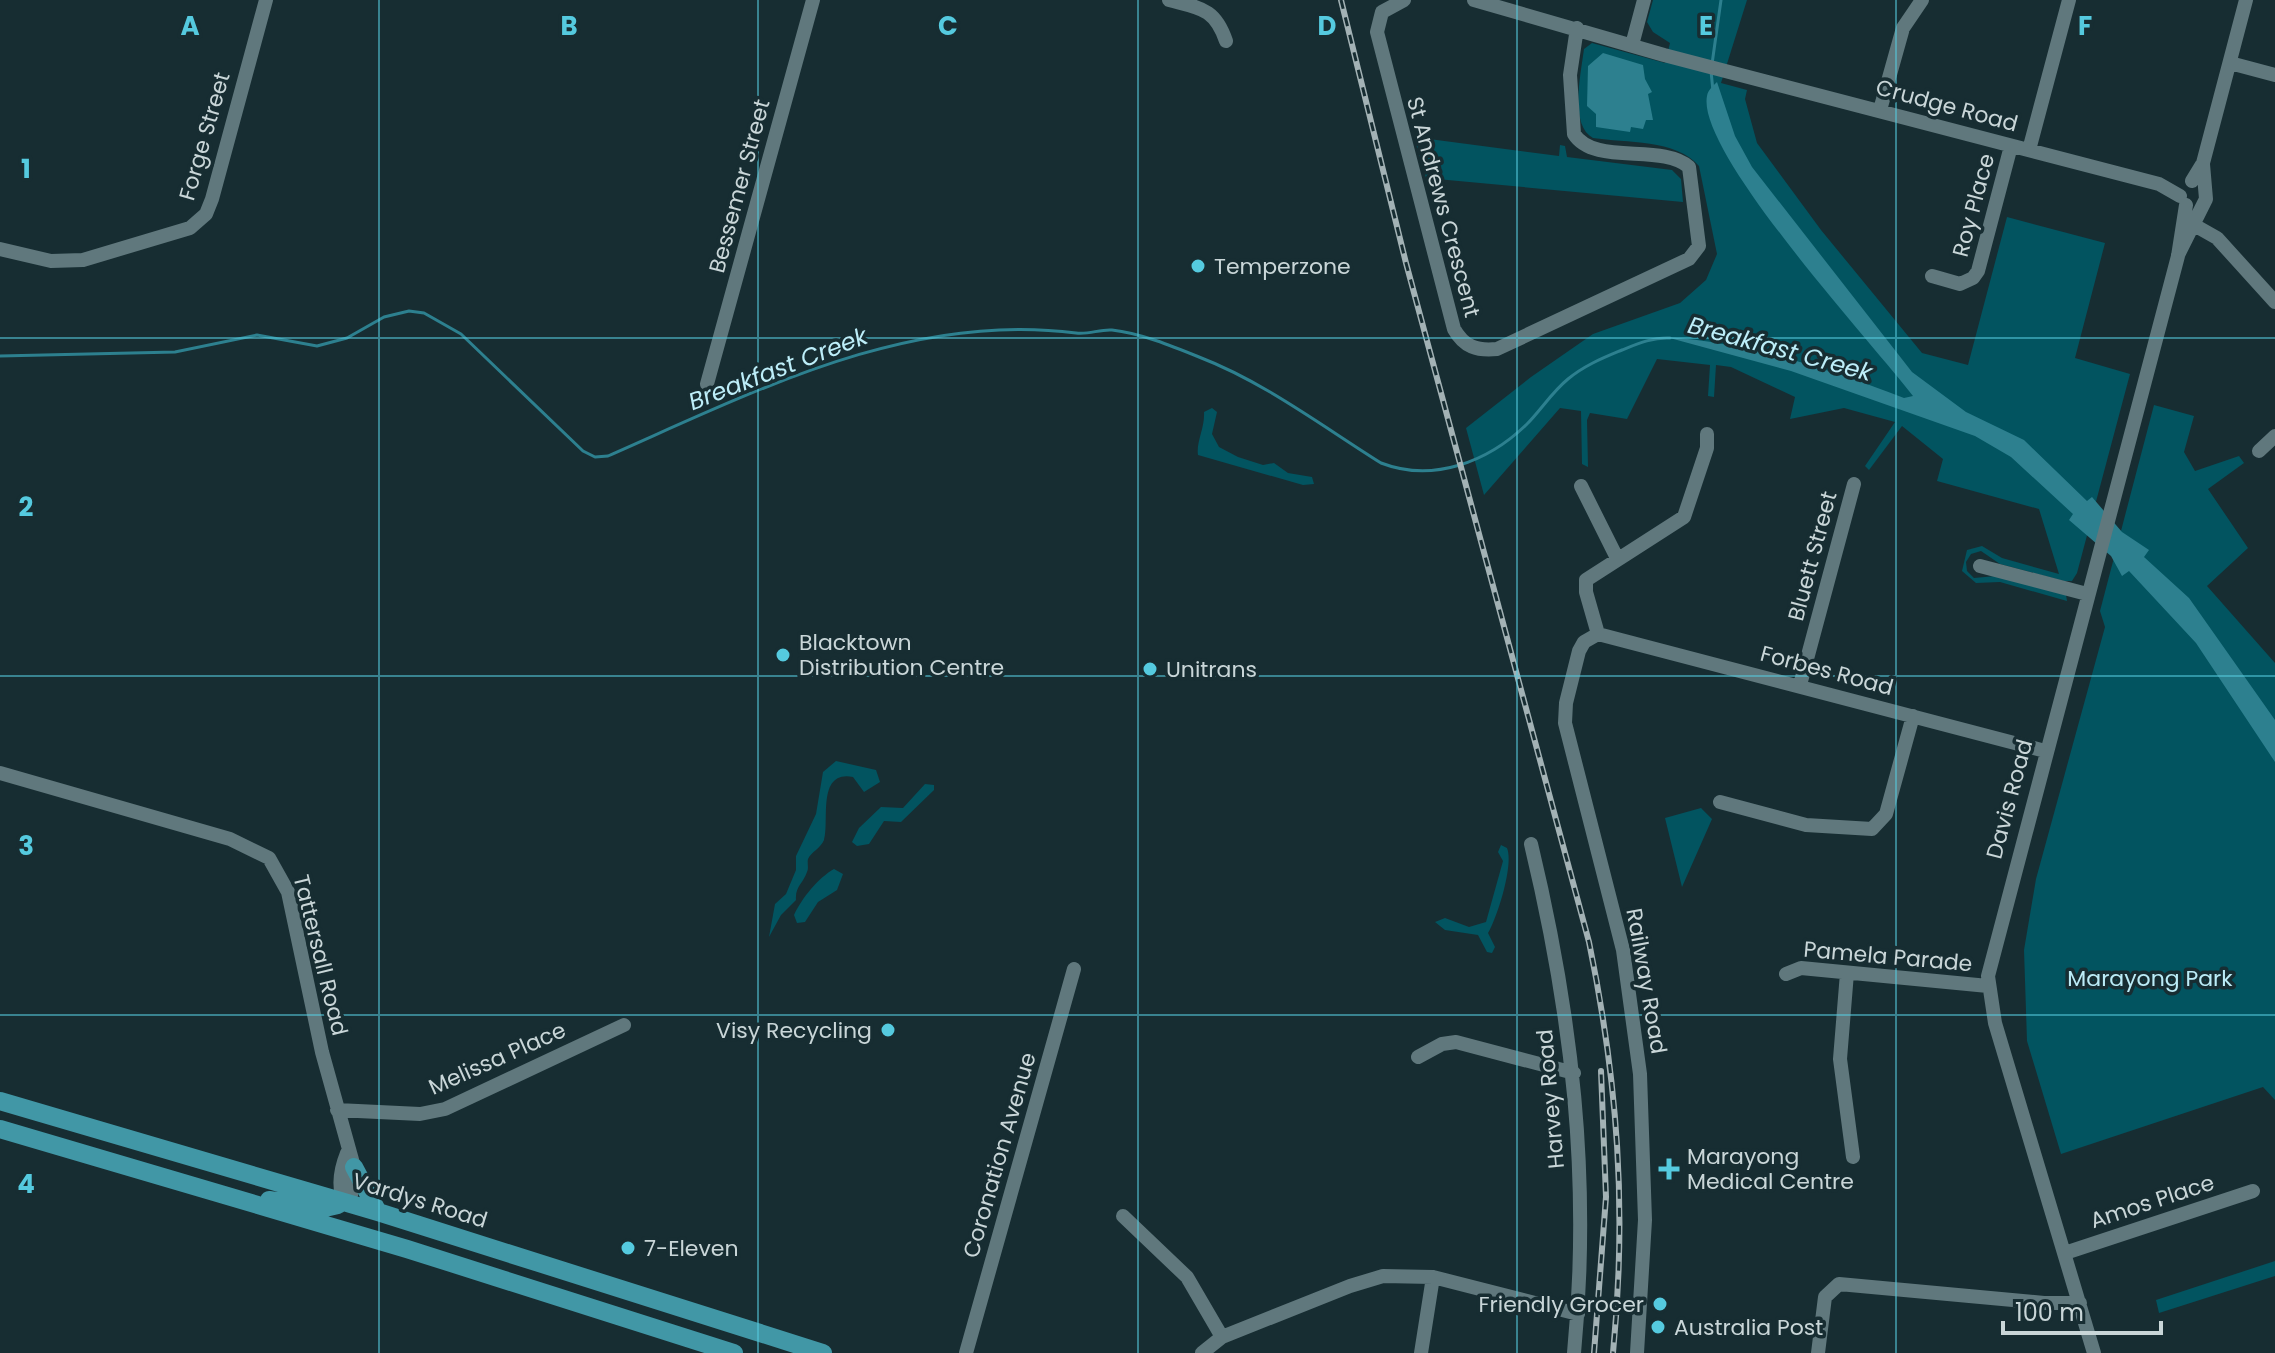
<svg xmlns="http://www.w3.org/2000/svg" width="2275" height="1353" font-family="Poppins,sans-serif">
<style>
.green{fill:#025460}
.water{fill:#2d808f}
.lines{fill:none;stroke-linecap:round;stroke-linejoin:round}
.stream{stroke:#2d808f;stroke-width:3}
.minor{stroke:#60787d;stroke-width:14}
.major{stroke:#4197a6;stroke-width:18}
.rail-casing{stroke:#a3b2b5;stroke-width:6}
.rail{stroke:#172d32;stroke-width:3;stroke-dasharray:9;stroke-linecap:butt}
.grid{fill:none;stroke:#55cadf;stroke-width:2;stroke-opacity:0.55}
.poi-dot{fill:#55cadf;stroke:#172d32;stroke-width:3}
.labels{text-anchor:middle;stroke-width:7;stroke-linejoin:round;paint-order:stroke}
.street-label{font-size:22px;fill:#c9d6d8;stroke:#172d32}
.poi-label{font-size:22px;fill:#c9d6d8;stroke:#172d32;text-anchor:start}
.park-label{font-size:22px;fill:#bbecf7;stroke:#172d32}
.water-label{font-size:24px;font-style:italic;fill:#bdeef9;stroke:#172d32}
.grid-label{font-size:26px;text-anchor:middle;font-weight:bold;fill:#55cadf;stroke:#172d32;stroke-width:7;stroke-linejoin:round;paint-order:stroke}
</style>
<rect width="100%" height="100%" fill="#172d32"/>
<path class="green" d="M1653 0H1747L1721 83 1747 90 1745 99 1757 143 1821 230 1922 353 1968 365 2007 217 2105 243 2075 358 2130 374 2077 573 2072 581H2064L2000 564 1981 551 1971 554 1966 562 1967 571 1974 578 1996 576 2066 595 2067 601 2000 582 1976 583 1962 571 1967 550 1982 546 2002 558 2059 574 2039 509 1937 481 1943 459 1902 426 1869 470 1865 466 1895 422 1844 408 1790 419 1795 397 1731 367 1716 365 1714 397 1708 396 1710 365 1657 359 1627 419 1590 413 1587 420 1588 467 1582 464 1581 411 1560 408 1484 495 1466 428 1531 377 1593 334 1680 303 1706 280 1717 254 1699 166C1676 139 1626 143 1593 138 1569 125 1581 73 1584 49L1592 43 1665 63 1670 43 1653 32 1647 22Z
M1414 137 1559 156 1560 145 1565 146 1567 157 1672 170 1681 179 1683 202 1426 178Z
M2154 405 2194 416 2184 452 2195 471 2239 456 2244 463 2208 489 2248 548 2207 586 2275 663V1100L2263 1087 2061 1154 2027 1041 2024 950 2036 879 2105 627 2100 611Z
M1212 408 1217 412 1212 434 1219 447 1238 457 1263 465 1274 463 1288 473 1312 477 1314 484 1303 485 1198 455C1196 442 1205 428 1204 412Z
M836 761 876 770 880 782 864 792 853 777C816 770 830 822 824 840 821 848 811 852 808 859 807 863 809 868 807 872 803 884 795 886 796 900L781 915 769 937 775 904 786 894 796 870V856L816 814 823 772Z
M925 784 934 785V790L901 822 884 821 869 844 857 846 852 842 859 828 881 807 903 808Z
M1701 808 1712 819 1682 887 1665 818Z
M1501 845 1507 848C1514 865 1497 918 1488 933L1495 947 1492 953 1487 952 1478 935 1445 930 1435 922 1445 918 1469 927 1486 922 1503 861 1498 852Z
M834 869 843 874 837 890 818 902 805 922 797 923 794 915C802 898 818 878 834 869Z
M2275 1261V1276L2159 1313 2156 1300Z"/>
<path class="water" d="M1603 53 1643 65 1645 79 1652 92 1648 94 1653 120H1646L1643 129 1631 127 1630 132 1596 127V114L1587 106 1588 66Z
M1717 82 1735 136 1752 167 1912 372 1966 412 2024 440 2087 501 2092 497 2122 532 2149 550 2144 557 2189 598 2275 720V762L2196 643 2129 571 2122 576 2111 556 2069 520 2073 514 2011 457 1975 436 1791 371 1666 337C1749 343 1827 368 1904 398L1913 396C1874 345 1696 152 1707 96 1708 90 1713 86 1717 82Z"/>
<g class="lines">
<path class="stream" d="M1712 64 1721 0
M1711 71 1713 91
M0 356 175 352 257 335 317 346 347 338 384 317 409 311 424 313 461 334 583 451 595 457 608 456C756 391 910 311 1076 333 1088 335 1100 329 1112 330 1140 333 1172 346 1199 357 1264 382 1322 426 1381 463 1433 483 1488 462 1527 424 1541 410 1552 392 1568 379 1585 365 1603 358 1622 350 1637 344 1653 337 1670 338"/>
<path class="minor" d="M1169 0C1200 8 1215 8 1226 41
M1404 0 1382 12 1377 32 1454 329C1464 347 1477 351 1497 349L1689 259 1699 246 1689 167C1662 143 1594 166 1574 134L1570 75 1577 28
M1474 0 1664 55 2159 184 2180 196
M1632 45 1644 0
M2230 63 2275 75
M1880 110 1903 28 1922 0
M2029 150 2069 0
M2192 181 2203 163 2246 0
M2194 225 2217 238 2275 302
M0 249 51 261 83 260 190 228 206 214 212 199 266 0
M2178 255 2206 199 2203 164
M1932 276 1960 284 1973 278 1978 271 2011 146
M707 384 813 0
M2259 451 2275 436
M1581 486 1617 558
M1980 566 2087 594
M1598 634 1584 642 1579 651 1566 703 1565 723 1623 950 1640 1074 1645 1220 1637 1353
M1598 634 2045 751
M1598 634 1586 592V580L1684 517 1707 448V434
M1800 685 1854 484
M0 773 230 839 269 858 288 892 322 1052 354 1167 351 1195 345 1202
M1720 802 1806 825 1872 829 1886 814 1913 716
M1531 844C1572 1015 1591 1178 1574 1353
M1847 973 1840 1059 1853 1157
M1786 974 1801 968 1988 986
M1418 1057 1442 1044 1456 1042 1574 1073
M337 1110 420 1114 445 1109 624 1025
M345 1202C337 1187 341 1168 347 1153
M1123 1216 1187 1277 1222 1337
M2065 1253 2253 1191
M966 1353 1074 969
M1202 1353 1222 1337 1350 1286 1383 1276 1433 1277 1578 1314
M1421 1353 1433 1277
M1818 1353 1825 1297 1839 1284 2044 1303H2080
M2094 1353 1995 1023 1988 976 2178 256 2186 205"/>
<path class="major" d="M0 1101 378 1212 823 1353
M0 1129 407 1249 734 1353
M354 1167 378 1212
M269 1200 325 1208 338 1205"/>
<g class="rail-casing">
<path id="rail" d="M1341 0 1406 263 1589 942C1618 1083 1627 1210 1613 1353
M1594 1353 1606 1197 1601 1071"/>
</g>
<use href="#rail" class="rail"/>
</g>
<path class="grid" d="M379 0V1353M758 0V1353M1138 0V1353M1517 0V1353M1896 0V1353M0 338H2275M0 676H2275M0 1015H2275"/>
<g class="poi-dot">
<circle cx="1198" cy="266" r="8"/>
<circle cx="783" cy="655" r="8"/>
<circle cx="1150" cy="669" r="8"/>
<circle cx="888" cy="1030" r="8"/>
<path d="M1665 1157h8v8h8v8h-8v8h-8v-8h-8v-8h8z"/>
<circle cx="628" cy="1248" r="8"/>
<circle cx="1660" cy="1304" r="8"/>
<circle cx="1658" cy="1327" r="8"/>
</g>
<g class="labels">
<g class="street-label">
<text transform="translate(1947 105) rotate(15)" y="8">Crudge Road</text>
<text transform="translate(204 136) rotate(-74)" y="8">Forge Street</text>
<text transform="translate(739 186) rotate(-75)" y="8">Bessemer Street</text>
<text transform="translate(1973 205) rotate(-75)" y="8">Roy Place</text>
<text transform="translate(1444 207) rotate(75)" y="8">St Andrews Crescent</text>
<text transform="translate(1812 556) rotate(-75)" y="8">Bluett Street</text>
<text transform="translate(1827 670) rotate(15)" y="8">Forbes Road</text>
<text transform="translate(2009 799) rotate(-75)" y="8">Davis Road</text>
<text transform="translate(321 955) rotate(76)" y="8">Tattersall Road</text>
<text transform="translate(1888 956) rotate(5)" y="8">Pamela Parade</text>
<text transform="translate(1647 981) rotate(80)" y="8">Railway Road</text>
<text transform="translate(497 1058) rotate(-24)" y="8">Melissa Place</text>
<text transform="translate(1550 1099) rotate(-95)" y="8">Harvey Road</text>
<text transform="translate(999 1155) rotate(-74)" y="8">Coronation Avenue</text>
<text transform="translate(420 1200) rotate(17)" y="8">Vardys Road</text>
<text transform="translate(2152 1201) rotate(-18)" y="8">Amos Place</text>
</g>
<g class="poi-label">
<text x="1214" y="274">Temperzone</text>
<text x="799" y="650">Blacktown<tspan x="799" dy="25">Distribution Centre</tspan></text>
<text x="1166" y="677">Unitrans</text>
<text x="872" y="1038" text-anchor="end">Visy Recycling</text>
<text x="1687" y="1164">Marayong<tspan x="1687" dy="25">Medical Centre</tspan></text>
<text x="644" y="1256">7-Eleven</text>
<text x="1644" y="1312" text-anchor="end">Friendly Grocer</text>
<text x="1674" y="1335">Australia Post</text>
</g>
<g class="park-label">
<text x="2150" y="986">Marayong Park</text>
</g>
<g class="water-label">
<text transform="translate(1780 349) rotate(15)" y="8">Breakfast Creek</text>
<text transform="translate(778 369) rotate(-21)" y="8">Breakfast Creek</text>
</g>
</g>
<g class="grid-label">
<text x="190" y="35">A</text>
<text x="569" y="35">B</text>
<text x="948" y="35">C</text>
<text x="1327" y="35">D</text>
<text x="1706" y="35">E</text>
<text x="2085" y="35">F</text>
<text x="26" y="178">1</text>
<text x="26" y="516">2</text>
<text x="26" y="855">3</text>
<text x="26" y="1193">4</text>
</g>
<path d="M2003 1321v12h158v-12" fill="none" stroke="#c9d6d8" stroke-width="4"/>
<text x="2015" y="1321" font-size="24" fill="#c9d6d8" stroke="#172d32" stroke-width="6" paint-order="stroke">100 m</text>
</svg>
